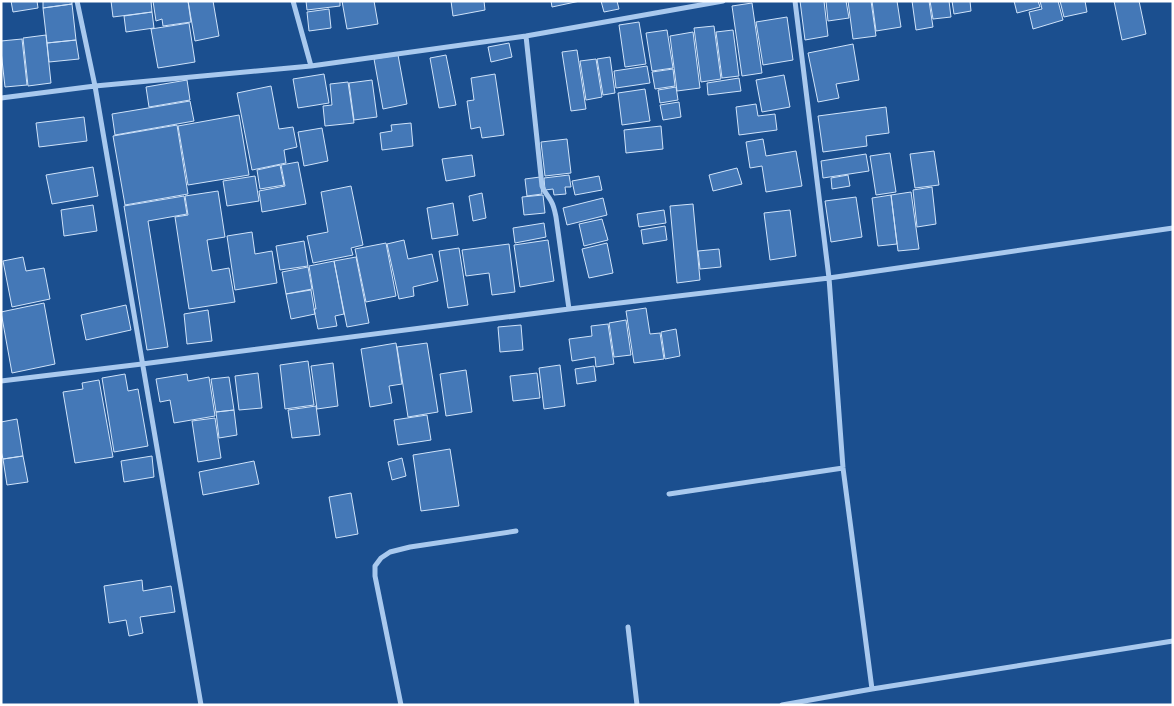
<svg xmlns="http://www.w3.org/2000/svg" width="1174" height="706" font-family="Manrope,sans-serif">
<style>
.building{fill:#4478b7;stroke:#cfe3fa}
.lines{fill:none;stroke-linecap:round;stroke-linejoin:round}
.street{stroke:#a9c9ee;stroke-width:5}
</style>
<rect width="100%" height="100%" fill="#1b4f8f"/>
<path class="building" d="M11 1H37L38 8 13 12Z
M43 1H72V4L43 8Z
M111 1H151L152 12 113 17Z
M153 1H188L191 22 163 26 162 19 156 21Z
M188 1H213L219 36 195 41Z
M306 1H340V6L307 10Z
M342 1H374L378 24 347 29Z
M451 1H484L485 10 453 16Z
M551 1H580L552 7Z
M601 1H617L619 9 604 12Z
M800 1H824L828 36 805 40Z
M826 1H846L849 18 828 21Z
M848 1H871L876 36 853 39Z
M872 1H897L901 27 876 31Z
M912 1H929L933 27 916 30Z
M930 1H949L951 17 933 19Z
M952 1H970L971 11 954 14Z
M1014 1H1038L1040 7 1017 13Z
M1040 1H1058L1063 20 1033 29 1029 12 1042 9Z
M1060 1H1085L1087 12 1064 17Z
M1114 1H1139L1146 34 1122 40Z
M752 3 762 73 742 76 732 6Z
M72 4 76 40 47 43 43 8Z
M329 9 331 28 309 31 307 12Z
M152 12 154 28 126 32 124 16Z
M787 17 793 60 763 65 756 22Z
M639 22 646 64 625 67 619 25Z
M189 23 195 62 158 68 151 29Z
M714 26 721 79 701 82 694 28Z
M667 30 673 68 652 71 646 33Z
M733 30 739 76 722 78 716 32Z
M693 32 700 88 677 91 670 36Z
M46 35 51 83 28 86 23 38Z
M22 39 27 85 5 87 1 51V41Z
M76 40 79 59 49 62 47 43Z
M509 43 512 57 491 62 488 47Z
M853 44 859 80 836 84 839 98 818 102 808 53Z
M577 50 586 109 571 111 562 52Z
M398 55 407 104 383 109 374 59Z
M446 55 456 105 439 108 430 58Z
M610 57 615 93 603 95 597 59Z
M596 59 602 97 586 100 580 61Z
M647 66 650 83 616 88 614 71Z
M673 69 675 86 655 89 652 72Z
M324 74 329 103 298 108 293 79Z
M495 74 504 135 482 138 480 127 471 129 467 101 474 100 471 78Z
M784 75 790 107 762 112 756 80Z
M739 78 741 91 708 95 707 83Z
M187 80 190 100 149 107 146 87Z
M372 80 377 117 354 120 349 83Z
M348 82 354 123 325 126 323 106 332 105 330 84Z
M271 86 279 129 293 127 297 147 284 150 286 163 252 170 237 93Z
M676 87 678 100 660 103 658 90Z
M645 89 650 121 622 125 618 93Z
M190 101 194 121 115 135 112 114Z
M679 102 681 117 663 120 660 105Z
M756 104 758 116 775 114 777 130 739 135 736 107Z
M886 107 889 133 866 136 867 146 823 152 818 116Z
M239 115 249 175 188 185 178 126Z
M84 117 87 141 39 147 36 123Z
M411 123 413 146 382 150 380 133 392 131 391 125Z
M177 125 188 194 125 205 113 136Z
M661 126 663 149 626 153 624 130Z
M322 128 328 161 304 166 298 132Z
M567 139 571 173 545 176 541 142Z
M763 139 766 156 796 151 802 186 766 192 762 166 750 168 746 142Z
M934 151 939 185 915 188 910 154Z
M890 153 896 192 876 195 870 156Z
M866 154 869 171 823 178 821 161Z
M472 155 475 176 446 181 442 159Z
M298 162 306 204 262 212 259 191 285 186 281 165Z
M280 165 284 185 260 189 257 170Z
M93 167 98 196 52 204 46 175Z
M737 168 742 184 713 191 709 175Z
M569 175 571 187H565L566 194 554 195 553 189 545 190 544 178Z
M848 175 850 186 832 189 831 178Z
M255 176 259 201 227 206 223 181Z
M599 176 602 190 575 195 572 181Z
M540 177 542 194 527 196 525 179Z
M351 186 363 245 351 248 353 255 313 263 307 236 328 232 321 192Z
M932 187 936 224 917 227 913 190Z
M218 191 225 237 207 240 212 271 229 268 235 302 189 309 175 217 188 215 185 196Z
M911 192 919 249 898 251 891 195Z
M482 193 486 218 473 221 469 196Z
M543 195 545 213 524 215 522 197Z
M891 195 897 244 878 246 872 198Z
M184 196 187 214 148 221 168 347 147 350 124 206Z
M856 197 862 237 831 242 825 201Z
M603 198 607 215 567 225 563 208Z
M453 203 458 235 432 239 427 208Z
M693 204 700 280 677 283 670 206Z
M93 205 97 231 64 236 61 210Z
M664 210 666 223 639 227 637 214Z
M790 210 796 256 770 260 764 213Z
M602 219 608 240 584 246 579 224Z
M544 223 546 237 515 243 513 228Z
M665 226 667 240 643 244 641 230Z
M252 232 255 254 272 251 277 283 235 290 227 236Z
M404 240 408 259 432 254 438 281 413 287 414 296 399 299 387 244Z
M548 240 554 281 520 287 514 245Z
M304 241 308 266 280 270 276 246Z
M386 243 396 296 366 302 355 249Z
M607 243 613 273 589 278 582 249Z
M509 244 515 292 492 295 489 273 466 276 462 250Z
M459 248 468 305 448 308 439 251Z
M719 249 721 267 700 269 698 251Z
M23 257 26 271 44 268 50 299 12 307 3 261Z
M356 257 369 323 347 327 334 261Z
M334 261 344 314 335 316 337 326 318 329 314 309H316L309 266Z
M308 267 312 289 286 294 282 272Z
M311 290 315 314 291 319 286 294Z
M44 303 55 364 12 373 1 312Z
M126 305 131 330 86 340 81 315Z
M646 308 650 334 660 333 664 359 634 363 626 311Z
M208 310 212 341 187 344 184 314Z
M626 320 631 355 614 357 609 323Z
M608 324 614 364 596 367 595 357 572 361 569 339 592 336 591 326Z
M521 325 523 350 500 352 498 327Z
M676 329 680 356 665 359 661 332Z
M396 343 402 384 389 386 392 403 370 407 361 349Z
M427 343 438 412 408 417 397 347Z
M308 361 314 405 285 409 280 365Z
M333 363 338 406 317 409 311 366Z
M560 365 565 406 544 409 539 368Z
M594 366 596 381 577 384 575 369Z
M466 370 472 412 446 416 440 374Z
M258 373 262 408 239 410 235 376Z
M537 373 540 398 513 401 510 376Z
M125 374 128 391 138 389 148 446 114 452 102 378Z
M187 374 188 381 209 377 215 416 174 423 170 400 160 402 156 379Z
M229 377 234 410 216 412 211 379Z
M99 380 113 457 75 463 63 392 83 389 82 383Z
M316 406 320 435 292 438 288 410Z
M234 410 237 435 219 438 216 412Z
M427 415 431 440 398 445 394 420Z
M215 418 221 458 198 462 192 421Z
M17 419 23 456 3 459 1 451V422Z
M450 449 459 506 421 511 413 455Z
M23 456 28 482 7 485 3 459Z
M152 456 154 477 124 482 121 461Z
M402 458 406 476 392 480 388 462Z
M254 461 259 484 203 495 199 472Z
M351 493 358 534 336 538 329 497Z
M142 580 143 591 171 586 175 612 140 617 143 633 129 636 126 620 109 623 104 586Z"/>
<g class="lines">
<path class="street" d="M77 1 95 86 201 705
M293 1 311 66
M795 1 829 278 843 468 872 689
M526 36 542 186C544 192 548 195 551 201 554 206 555 212 556 217L569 309
M1 98 95 86 311 66 526 36 723 1
M1 381 142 364 569 309 829 278 1173 228
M669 494 843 468
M628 627 637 705
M401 705 375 576V566L381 558 390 552 410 547 516 531
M782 705 872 689 1173 641"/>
</g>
<rect width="1174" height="706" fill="none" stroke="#ffffff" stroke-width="5"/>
</svg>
